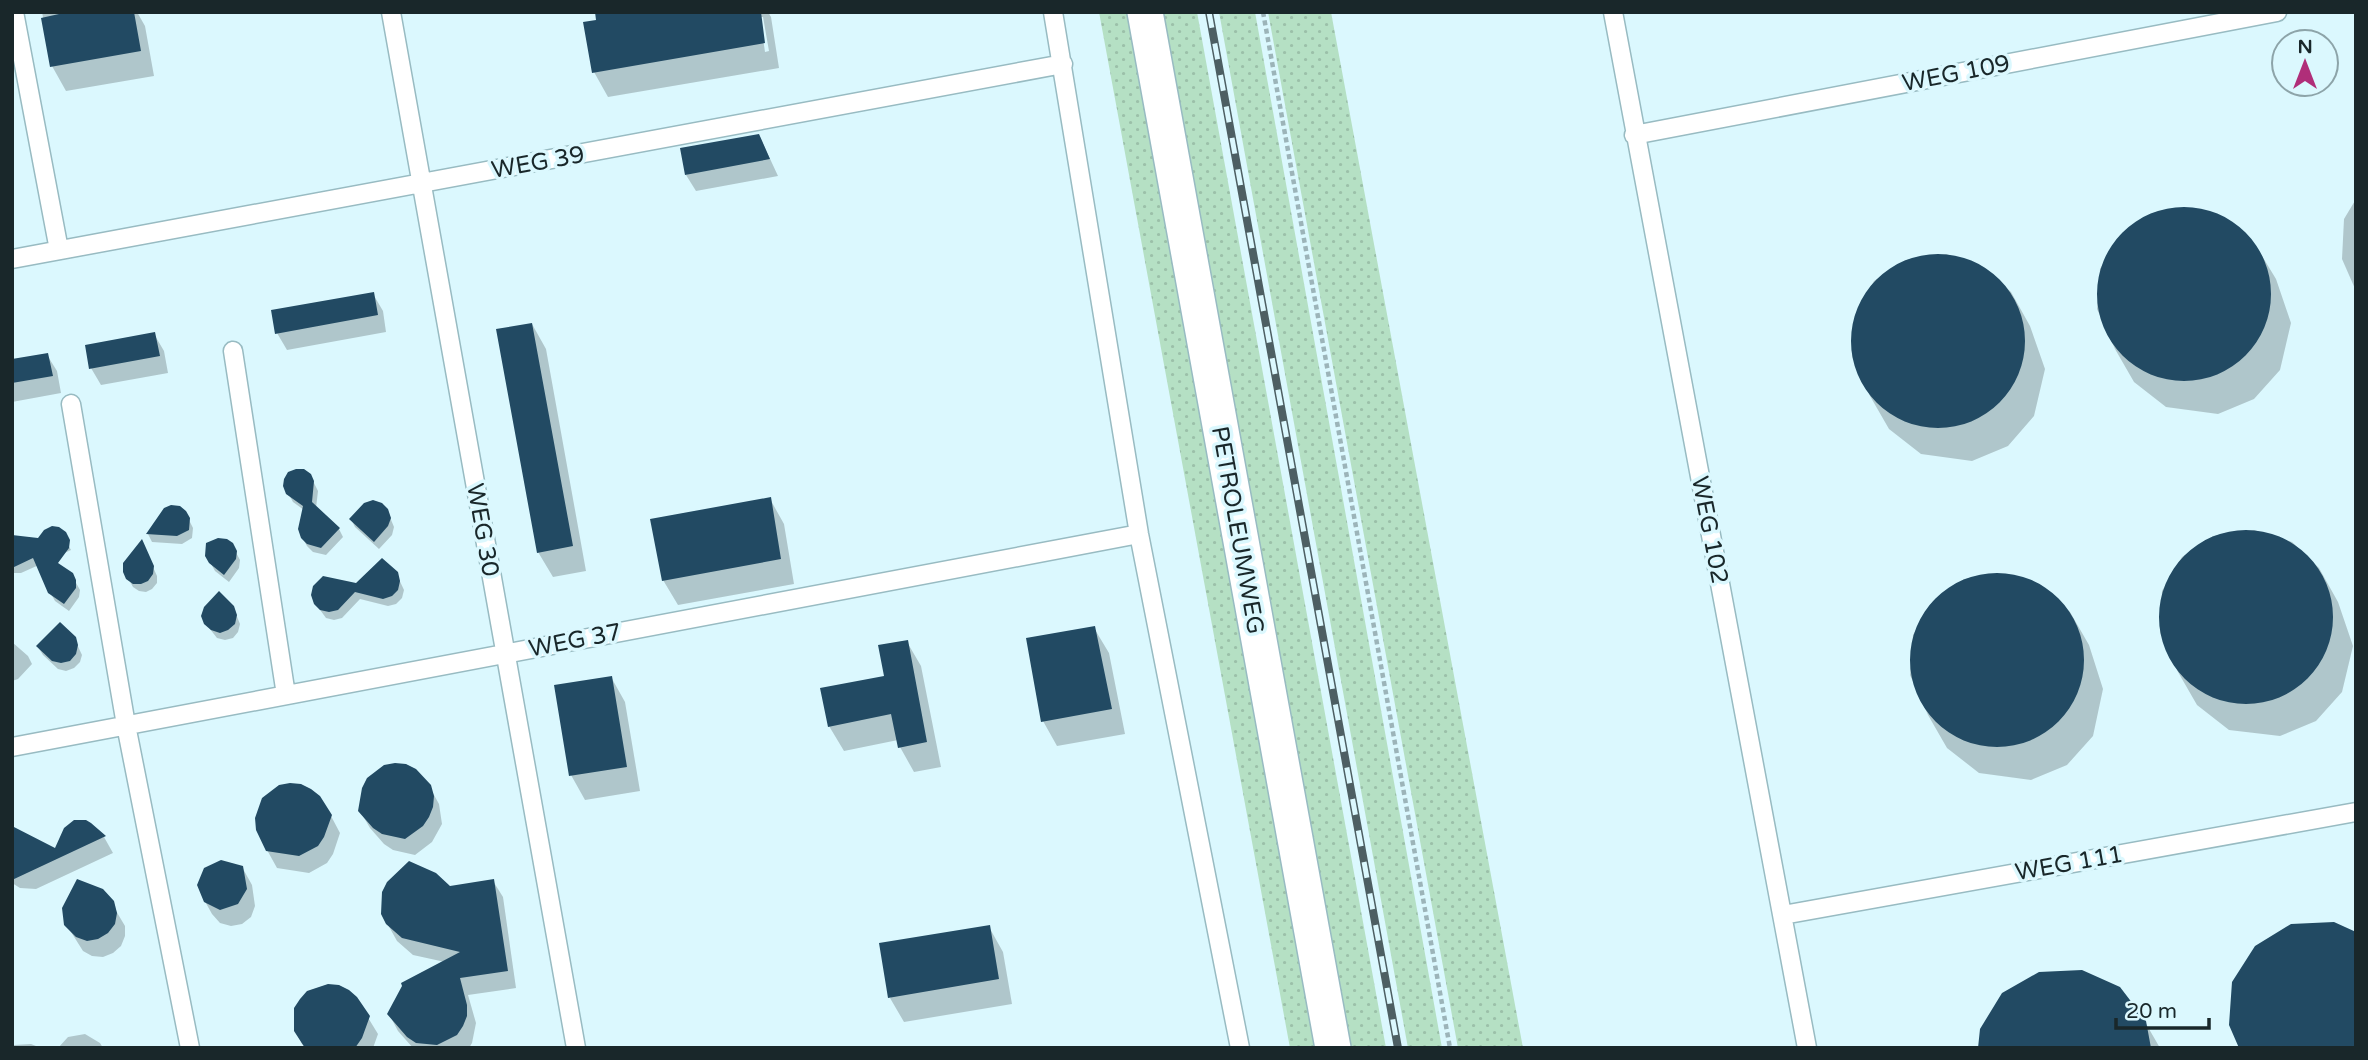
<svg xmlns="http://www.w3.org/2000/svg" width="2368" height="1060" font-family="'Varela Round',sans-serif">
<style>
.grass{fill:url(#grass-dots)}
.shadow{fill:#0003;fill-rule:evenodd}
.building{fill:#224a63}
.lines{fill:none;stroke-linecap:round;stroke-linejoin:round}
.service-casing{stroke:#98bbc2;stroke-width:21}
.minor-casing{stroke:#98bbc2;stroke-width:38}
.path{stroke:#9cb4b9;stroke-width:4.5;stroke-dasharray:5 3.5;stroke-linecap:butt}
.service{stroke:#fff;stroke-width:18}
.minor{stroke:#fff;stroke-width:35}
.rail-casing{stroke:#4d5f63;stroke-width:8}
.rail{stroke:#dbf8fe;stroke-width:5;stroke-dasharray:16;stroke-linecap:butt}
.labels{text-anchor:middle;stroke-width:7;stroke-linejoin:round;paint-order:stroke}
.street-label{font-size:24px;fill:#19272a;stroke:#dbf8fe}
</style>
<defs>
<pattern id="grass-dots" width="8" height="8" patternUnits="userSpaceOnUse" patternTransform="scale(1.75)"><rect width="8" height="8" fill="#b5e0c4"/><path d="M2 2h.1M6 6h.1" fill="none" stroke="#9bc0a9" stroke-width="1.8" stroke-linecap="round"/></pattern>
</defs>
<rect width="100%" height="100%" fill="#dbf8fe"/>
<path class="grass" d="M1099 12H1130L1319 1048H1290Z
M1162 12H1197L1386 1048H1349Z
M1219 12H1255L1442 1048H1408Z
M1268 12H1331L1523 1048H1458Z"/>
<path class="shadow" d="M42 12H137L145 26 154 76 66 91 52 66Z
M597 12H768L771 17 779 68 608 97 594 72 599 22ZM760 17H763L769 51 765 52Z
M759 135 778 176 696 191 686 175Z
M2356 199V291L2342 259 2344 219Z
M2191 208 2229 220 2256 246 2276 279 2291 323 2280 370 2254 399 2218 414 2166 407 2134 382 2115 349 2097 309 2100 269 2120 235 2151 214Z
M1946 254 1984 267 2011 292 2030 326 2045 369 2034 416 2008 446 1972 461 1921 454 1889 429 1870 396 1852 356 1855 315 1874 281 1906 260Z
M373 294 383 311 386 332 287 350 277 333Z
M532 324 546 349 586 571 553 577 538 552Z
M154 334 164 351 168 373 101 385 91 368Z
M47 355 57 371 61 393 12 402V361Z
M310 475 318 491 316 508 339 529 343 537 326 555 313 552 307 546 302 537 304 510 293 502 288 493Z
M770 499 784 524 794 584 678 605 663 580Z
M165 510 185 512 193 528 192 538 182 544 152 542 148 534Z
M387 510 394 527 392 535 379 549 355 527 351 519Z
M2254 530 2292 542 2319 568 2338 602 2353 646 2342 692 2316 721 2280 736 2229 730 2197 705 2178 672 2160 632 2162 591 2182 557 2213 536Z
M12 537 67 543 71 550 51 559 71 574 80 590 79 597 69 611 55 601 50 592V560L21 573H12Z
M232 545 240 560 239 568 229 582 215 571 210 562Z
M145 549 157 576V583L152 589 146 592 139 591 133 587 124 571Z
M396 573 404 590 402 598 396 604 388 606 360 599 342 618 334 620 326 618 315 603 356 585Z
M2004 574 2042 586 2070 612 2089 645 2103 689 2093 736 2067 765 2031 780 1979 773 1947 748 1928 715 1910 675 1913 635 1933 601 1964 579Z
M233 607 240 624 238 632 233 638 225 640 217 638 206 624Z
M1094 628 1109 653 1125 734 1057 746 1043 721Z
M74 638 82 655 80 662 74 668 66 671 58 669 43 655 38 647Z
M12 642 28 656 32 664 18 679 12 681Z
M907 642 921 666 941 767 914 772 900 747 898 740 844 751 829 726 886 677Z
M611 677 625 702 640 791 585 800 571 775Z
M429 786 439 804 442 824 432 842 415 855 393 850 384 844 370 828 360 811Z
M331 816 340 833 333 854 327 863 309 873 277 868 267 850Z
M12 836 56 850 104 837 113 853 36 889 20 888 12 883Z
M242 867 252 885 255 906 251 917 242 924 231 926 220 923 212 914 202 896 199 885Z
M493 881 503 897 516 988 468 995 476 1023 472 1043 469 1048H413L398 1031 389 1014 445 962 413 955 397 941 387 923 450 887Z
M106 894 125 926V936L121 946 113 953 103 957 92 956 83 951 66 924Z
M989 927 1003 952 1012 1004 904 1022 890 998Z
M356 998 378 1034 373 1048H307L302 1044 295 1030Z
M2145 1022 2160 1048H1980Z
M85 1034 100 1043 103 1048H58L68 1037Z
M31 1044 41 1048H12L14 1045Z"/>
<path class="building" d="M68 12H134L141 51 50 67 41 18Z
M595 12H761L765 43 592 73 583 22 596 20Z
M759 134 770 159 685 175 680 148Z
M2097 294a87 87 0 1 1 174 0a87 87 0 1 1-174 0Z
M1851 341a87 87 0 1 1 174 0a87 87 0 1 1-174 0Z
M374 292 378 315 275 334 271 310Z
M532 323 573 546 537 553 496 329Z
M155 332 160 356 89 369 85 345Z
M48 353 53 376 12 383V359Z
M296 469H304L311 474 314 481 312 502 340 528 321 548 307 544 301 538 298 529 303 506 286 494 283 486 284 479 288 472Z
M771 497 781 559 662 581 650 519Z
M373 500 382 503 388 509 391 518 388 526 374 542 349 519 364 503Z
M171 505 180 506 186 511 190 518 189 530 177 536 146 534 164 508Z
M52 526 59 527 66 532 70 540 69 548 58 563 73 573 76 580V588L64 604 48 593 33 558 12 568V535L38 538 44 530Z
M2159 617a87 87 0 1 1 174 0a87 87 0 1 1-174 0Z
M218 538 227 539 233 543 237 551 236 559 224 575 209 563 205 556 206 543Z
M142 539 154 566 153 574 148 581 141 584H133L126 579 123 572V563Z
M382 558 398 572 400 581 398 590 392 596 383 599 355 592 338 610 329 612 320 610 314 604 311 595 313 586 323 576 356 583Z
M1910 660a87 87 0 1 1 174 0a87 87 0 1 1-174 0Z
M219 591 234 606 237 615 235 624 228 630 220 633 211 630 204 624 201 616 204 607Z
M60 622 76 637 78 645 76 654 70 661 61 663 52 661 36 646Z
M1095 626 1112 709 1041 722 1026 638Z
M908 640 927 742 898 748 891 714 828 727 820 688 884 676 878 645Z
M612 676 627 767 569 776 554 685Z
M395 763 406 764 416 769 431 785 434 796 433 807 429 817 423 826 405 839 382 834 373 828 358 811 362 788 367 778 384 765Z
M290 783 301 784 311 789 320 796 332 815 324 837 318 846 299 856 266 851 256 830 255 818 262 798 279 785Z
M74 820H86L91 823 106 836 12 880V826L55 848 64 828Z
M221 860 243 866 247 889 238 904 220 910 204 902 197 885 204 868Z
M409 861 436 873 450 886 494 879 508 971 460 978 467 1005V1016L463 1026 457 1035 437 1045 416 1043 407 1037 387 1014 402 986 401 983 460 952 402 938 386 924 381 914 382 892 387 882Z
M77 879 103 889 114 901 117 913 115 924 108 933 98 939 87 941 76 937 64 925 62 908Z
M2334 922 2356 932V1048H2239L2229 1025 2232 982 2255 946 2291 924Z
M990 925 999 979 888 998 879 943Z
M2082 970 2120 987 2146 1021 2151 1048H1978L1980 1029 2002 993 2039 972Z
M328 984 339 985 349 990 357 997 370 1016 362 1038 355 1048H305L294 1031V1008L300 999 307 991Z"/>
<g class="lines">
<g class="service-casing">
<path id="service" d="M14 12 59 250
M391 12 576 1048
M1053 12 1139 534 1240 1048
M1613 12 1807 1048
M1634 135 2277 12
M12 259 1063 64
M233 351 286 695
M71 404 126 725 190 1048
M12 747 1139 534
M1783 915 2356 812"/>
</g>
<g class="minor-casing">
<path id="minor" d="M1145 12 1333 1048"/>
</g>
<path class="path" d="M1263 12 1450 1048"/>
<use href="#service" class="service"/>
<use href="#minor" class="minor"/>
<g class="rail-casing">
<path id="rail" d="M1209 12 1398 1048"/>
</g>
<use href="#rail" class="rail"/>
</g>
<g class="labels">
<g class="street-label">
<text transform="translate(1956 73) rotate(-11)" y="8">WEG 109</text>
<text transform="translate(538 162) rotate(-10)" y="8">WEG 39</text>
<text transform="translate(483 530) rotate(80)" y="8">WEG 30</text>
<text transform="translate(1238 530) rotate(80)" y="8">PETROLEUMWEG</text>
<text transform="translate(1710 530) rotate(79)" y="8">WEG 102</text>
<text transform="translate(575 640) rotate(-11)" y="8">WEG 37</text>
<text transform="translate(2069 863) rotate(-10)" y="8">WEG 111</text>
</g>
</g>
<rect width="2368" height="1060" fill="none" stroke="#19272a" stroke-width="28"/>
<g transform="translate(2305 63)"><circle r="33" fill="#dbf8fe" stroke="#8da4a9" stroke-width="2"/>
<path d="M0-5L12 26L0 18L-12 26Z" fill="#b02e79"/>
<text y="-10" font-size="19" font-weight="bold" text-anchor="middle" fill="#19272a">N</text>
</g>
<path d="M2116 1018v10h93v-10" fill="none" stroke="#19272a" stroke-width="3.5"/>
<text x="2126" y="1018" font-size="21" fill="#19272a" stroke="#dbf8fe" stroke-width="5" paint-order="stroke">20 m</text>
</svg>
